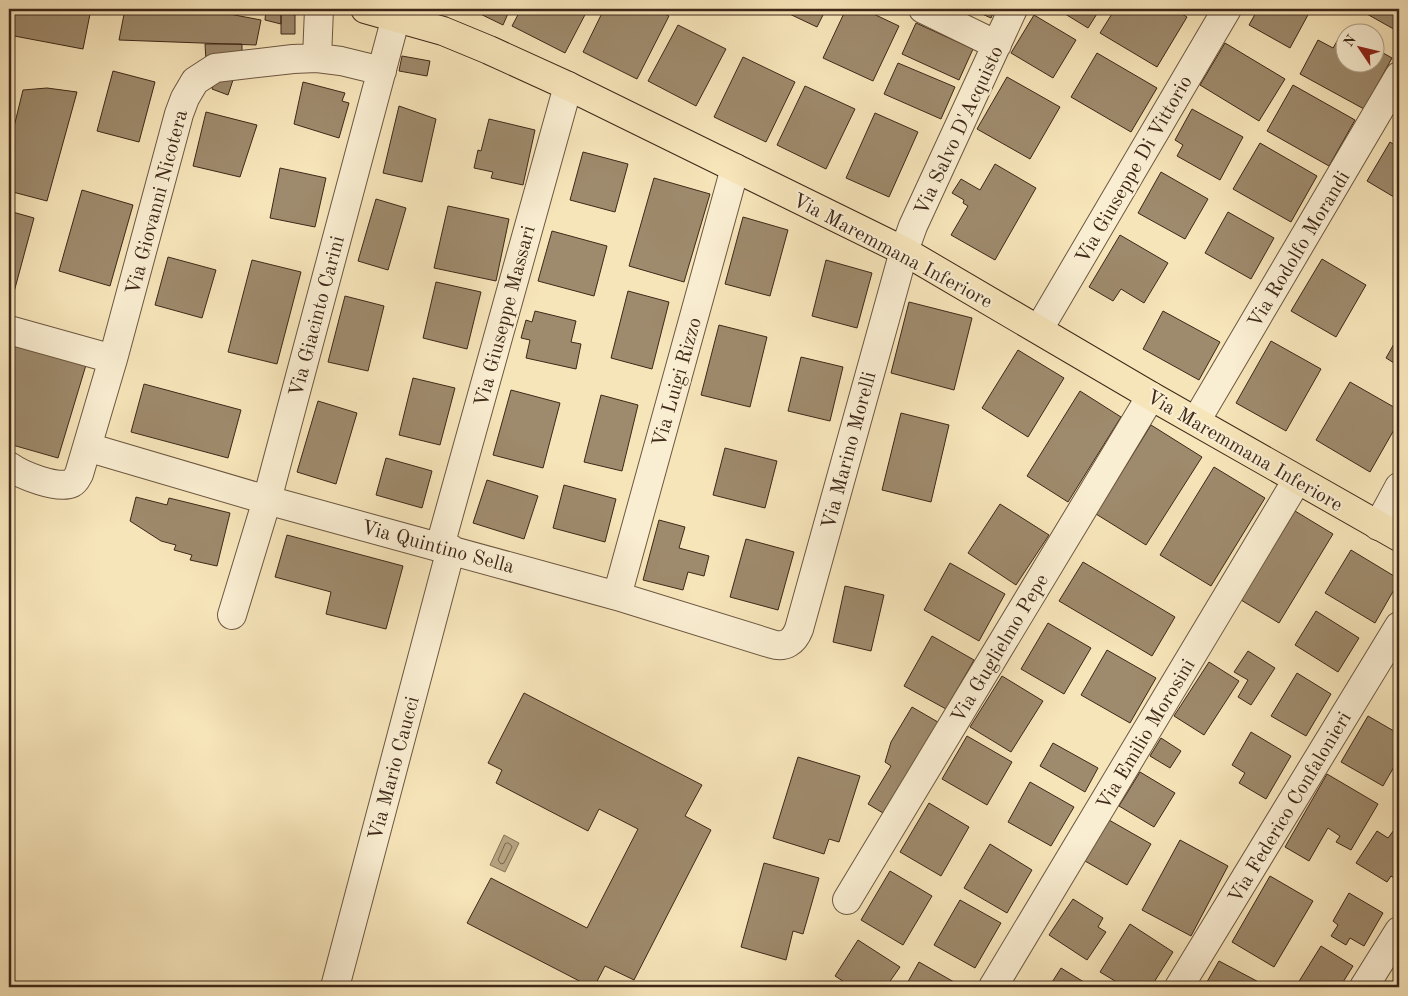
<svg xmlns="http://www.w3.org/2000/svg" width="1408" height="996" font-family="'Old Standard TT',serif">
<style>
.water{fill:#b8a583;stroke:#877358}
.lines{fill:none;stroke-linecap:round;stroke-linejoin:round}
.shore{stroke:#7b664e;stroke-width:1}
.building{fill:#9e8a6c;stroke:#3e2818}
.minor-casing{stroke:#6c5740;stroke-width:30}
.major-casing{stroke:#3e2818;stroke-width:30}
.minor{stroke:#faeed2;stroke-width:28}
.major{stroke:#f7e5ba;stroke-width:28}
.labels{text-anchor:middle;stroke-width:4.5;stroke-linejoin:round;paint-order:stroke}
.street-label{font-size:20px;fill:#3e2818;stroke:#faeed2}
</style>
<rect width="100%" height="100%" fill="#f7e5ba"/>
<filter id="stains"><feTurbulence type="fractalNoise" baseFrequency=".004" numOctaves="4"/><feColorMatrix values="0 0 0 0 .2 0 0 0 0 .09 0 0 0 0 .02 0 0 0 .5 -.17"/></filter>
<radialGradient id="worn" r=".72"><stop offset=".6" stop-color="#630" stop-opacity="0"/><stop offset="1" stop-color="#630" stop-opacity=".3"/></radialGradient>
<path class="water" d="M504 835 519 843 505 872 490 865Z"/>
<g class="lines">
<path class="shore" d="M508 843 511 845 512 847 504 863 501 864 498 860 505 844Z"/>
</g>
<path class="building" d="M9 9H91L83 49 9 35Z
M125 9H203L261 20 256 45 119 40Z
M266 9 281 12V24L265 20Z
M470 9H510L503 25Z
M521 9H588L565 53 512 26Z
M604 9H653L669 16 637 79 583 52Z
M779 9H826L817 27Z
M846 9H863L899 26 873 81 823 58Z
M971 9H995L991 18Z
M1057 9H1100L1088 28Z
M1115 9H1174L1187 17 1157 67 1100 33Z
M1258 9H1301L1309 13 1290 48 1249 25Z
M1358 9H1399V32Z
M281 12 295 15V34H281Z
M1034 15 1076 40 1053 78 1011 53Z
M916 23 973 49 959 80 902 54Z
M678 25 726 49 696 106 648 81Z
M1343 31 1346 33V62H1376V49L1392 58 1364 109 1300 74 1318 40 1333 48Z
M1225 43 1285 79 1259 121 1200 85Z
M205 44H242V60L206 61Z
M1097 53 1157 88 1131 132 1071 97Z
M402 56 430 61 427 76 399 71Z
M743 57 795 82 766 142 714 117Z
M898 63 955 87 941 119 884 94Z
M113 71 155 82 139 142 97 131Z
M218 72 234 77 228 95 212 89Z
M1007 77 1060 107 1030 159 977 129Z
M303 82 345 93 342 101 349 103 339 138 294 124Z
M1293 85 1355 120 1329 166 1267 131Z
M805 86 855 109 826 169 777 145Z
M47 88 77 92 47 201 9 191V147L23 90Z
M399 106 436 119 422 182 383 173Z
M1192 109 1243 137 1220 180 1177 156 1183 145 1175 140Z
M206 112 257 125 240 177 193 166Z
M875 113 918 132 889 197 846 178Z
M489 119 535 130 523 185 491 178 493 172 474 168 478 150 481 151Z
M1390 142 1399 148V200L1367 181Z
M1260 143 1317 176 1291 222 1233 189Z
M583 152 628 164 615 212 570 200Z
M995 164 1036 188 995 260 951 235 968 206 963 203 964 200 952 193 961 179 980 190Z
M280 168 326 178 315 227 270 218Z
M1161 172 1208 199 1185 239 1138 213Z
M654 178 710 194 684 282 629 266Z
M82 190 133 205 110 286 59 271Z
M376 199 406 208 388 270 358 261Z
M448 206 509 219 496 281 434 268Z
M9 211 34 218 14 292 9 290Z
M1228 212 1274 238 1251 279 1205 253Z
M743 217 788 230 770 296 725 284Z
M552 231 607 246 594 296 538 281Z
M1120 235 1168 263 1144 303 1121 289 1113 301 1089 287Z
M168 257 216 270 202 318 155 305Z
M1322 259 1366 285 1336 337 1291 311Z
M252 260 301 272 277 364 228 352Z
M826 260 872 273 857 328 812 316Z
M436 282 481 292 467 349 423 338Z
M628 291 669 302 652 369 611 358Z
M345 296 384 306 368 371 328 362Z
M909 302 972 318 954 390 891 373Z
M535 311 576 321 571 342 581 344 576 369 526 358 530 340 521 338 526 320 532 322Z
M1163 311 1220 342 1199 380 1143 349Z
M719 325 767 337 750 407 701 395Z
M1399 335V366L1386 358Z
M1271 341 1321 369 1286 431 1236 403Z
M9 342 86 365 58 458 9 444V393L11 385H9Z
M1018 350 1064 378 1028 437 982 408Z
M801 357 843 367 830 421 788 411Z
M413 378 455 388 440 445 399 435Z
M1350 382 1399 410V421L1370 472 1316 440Z
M144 384 241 410 228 458 131 432Z
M511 390 560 403 543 468 493 455Z
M1080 391 1121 417 1068 502 1027 476Z
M601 395 638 405 622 471 584 462Z
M318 401 357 413 336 484 297 472Z
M901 413 949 425 931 502 882 490Z
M1151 425 1202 457 1146 545 1096 514Z
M725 448 777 461 765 508 713 495Z
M386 458 432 471 422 508 376 495Z
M1214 467 1265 498 1211 586 1160 555Z
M487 480 538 496 524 539 473 523Z
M564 485 616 499 605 542 553 528Z
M136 497 167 505 169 498 230 513 217 566 190 560 192 555 174 550 176 545 161 541 130 521Z
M1000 504 1049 535 1016 585 968 553Z
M1295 511 1333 534 1279 623 1241 600Z
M659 520 685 527 679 548 709 556 704 576 688 572 683 590 643 580Z
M287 535 403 566 386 629 326 614 331 592 275 577Z
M746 539 794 552 778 610 730 597Z
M1351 550 1399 579V581L1375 623 1325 593Z
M1083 562 1175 617 1152 656 1059 601Z
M950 563 1005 594 979 641 924 610Z
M845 586 884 595 871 651 833 642Z
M1316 611 1359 638 1338 672 1295 645Z
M1048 623 1091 648 1064 694 1021 669Z
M932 636 974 660 946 709 904 686Z
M1107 650 1156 678 1130 723 1081 695Z
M1248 651 1275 668 1251 705 1238 697 1248 680 1234 672Z
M1209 662 1239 681 1204 735 1174 716Z
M1297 673 1331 694 1306 736 1271 716Z
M1002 676 1043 701 1011 752 970 727Z
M524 693 702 785 685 816 711 830 634 980 605 966 594 987H591L467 923 491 878 587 928 638 829 599 809 588 831 496 783 502 770 488 763Z
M912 707 943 725 888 816 868 804 891 766 885 762 891 742Z
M1368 716 1399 734V758L1383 786 1341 762Z
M1251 732 1291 756 1266 799 1239 783 1245 773 1232 765Z
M967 736 1012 762 987 805 942 779Z
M1161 738 1181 751 1170 768 1150 756Z
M1053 743 1098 768 1085 792 1040 766Z
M798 757 860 776 839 842 829 839 824 854 773 838Z
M1140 772 1175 793 1154 827 1119 806Z
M1327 774 1378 804 1351 850 1336 842 1340 836 1328 828 1309 861 1285 847Z
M1030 782 1074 807 1051 846 1008 822Z
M929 803 969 827 941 876 900 852Z
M1109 820 1151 844 1127 885 1085 861Z
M1394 830 1399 833V881L1391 876 1387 882 1356 863 1377 831 1388 838Z
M1180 840 1228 866 1191 936 1142 910Z
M990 844 1032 870 1007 913 964 888Z
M764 863 819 878 803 934 793 931 786 960 741 947Z
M890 871 932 896 903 945 861 920Z
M1270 876 1313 901 1274 967 1232 942Z
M1349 893 1383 913 1364 946 1350 938 1346 945 1331 936 1338 925 1333 921Z
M1073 899 1103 918 1098 927 1106 932 1087 960 1049 935Z
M960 900 1001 923 975 968 934 945Z
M1130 924 1173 952 1151 987H1125L1100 972Z
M858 940 900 967 886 987H874L865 981 861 987H852L835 976Z
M1321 946 1353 966 1340 987H1304L1298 983Z
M1219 961 1268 987H1204Z
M919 962 961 986V987H905Z
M1061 968 1092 987H1049Z
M721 981 730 987H717Z"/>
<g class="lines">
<g class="minor-casing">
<path id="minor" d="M923 9 997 45
M317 58 319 9
M1039 329 1227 9
M9 330 113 359
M1196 421 1399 76
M87 447 267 500 617 596 772 644C785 648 794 642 799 629L904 251 913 226 1013 9
M9 466C21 475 58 490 72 483 76 481 77 477 79 474L113 359 179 114 185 98 195 81 215 68 293 59 317 58 341 61 382 71
M1378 526 1399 487
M440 546 568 86
M617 596 735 168
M232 615 267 500 396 17
M847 900 1151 396
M335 987 451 549
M993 987 1297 480
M1179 987 1399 626
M1364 987 1399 931"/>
</g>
<g class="major-casing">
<path id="major" d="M365 9 443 31 489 50 568 86 904 251 1151 396 1399 537"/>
</g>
<use href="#minor" class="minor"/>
<use href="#major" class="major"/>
</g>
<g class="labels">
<g class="street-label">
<text transform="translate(958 130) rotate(-65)" y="7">Via Salvo D'Acquisto</text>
<text transform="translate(1133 169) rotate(-60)" y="7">Via Giuseppe Di Vittorio</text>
<text transform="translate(156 202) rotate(-75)" y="7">Via Giovanni Nicotera</text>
<text transform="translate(1298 249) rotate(-59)" y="7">Via Rodolfo Morandi</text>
<text transform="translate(893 250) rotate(28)" y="7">Via Maremmana Inferiore</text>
<text transform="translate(316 316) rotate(-75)" y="7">Via Giacinto Carini</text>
<text transform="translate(504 316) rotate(-75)" y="7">Via Giuseppe Massari</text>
<text transform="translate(676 382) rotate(-74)" y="7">Via Luigi Rizzo</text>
<text transform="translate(848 450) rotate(-75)" y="7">Via Marino Morelli</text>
<text transform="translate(1245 450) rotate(30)" y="7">Via Maremmana Inferiore</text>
<text transform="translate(438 546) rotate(15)" y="7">Via Quintino Sella</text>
<text transform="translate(999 648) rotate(-59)" y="7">Via Guglielmo Pepe</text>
<text transform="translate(1145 734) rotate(-59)" y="7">Via Emilio Morosini</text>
<text transform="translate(393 768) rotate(-75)" y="7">Via Mario Caucci</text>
<text transform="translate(1289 807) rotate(-59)" y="7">Via Federico Confalonieri</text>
</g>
</g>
<rect width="1408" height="996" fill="none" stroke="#f7e5ba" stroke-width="30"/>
<rect x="10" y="10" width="1388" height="976" fill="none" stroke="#3e2818" stroke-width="2.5"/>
<rect x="15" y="15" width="1378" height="966" fill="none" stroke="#3e2818"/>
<g transform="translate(1360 48) rotate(305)"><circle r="24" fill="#faeed2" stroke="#af9f88"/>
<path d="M0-4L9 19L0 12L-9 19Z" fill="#8f2418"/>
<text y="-8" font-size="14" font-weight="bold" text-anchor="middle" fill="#3e2818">N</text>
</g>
<rect width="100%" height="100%" filter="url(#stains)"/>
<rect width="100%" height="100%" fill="url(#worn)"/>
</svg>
